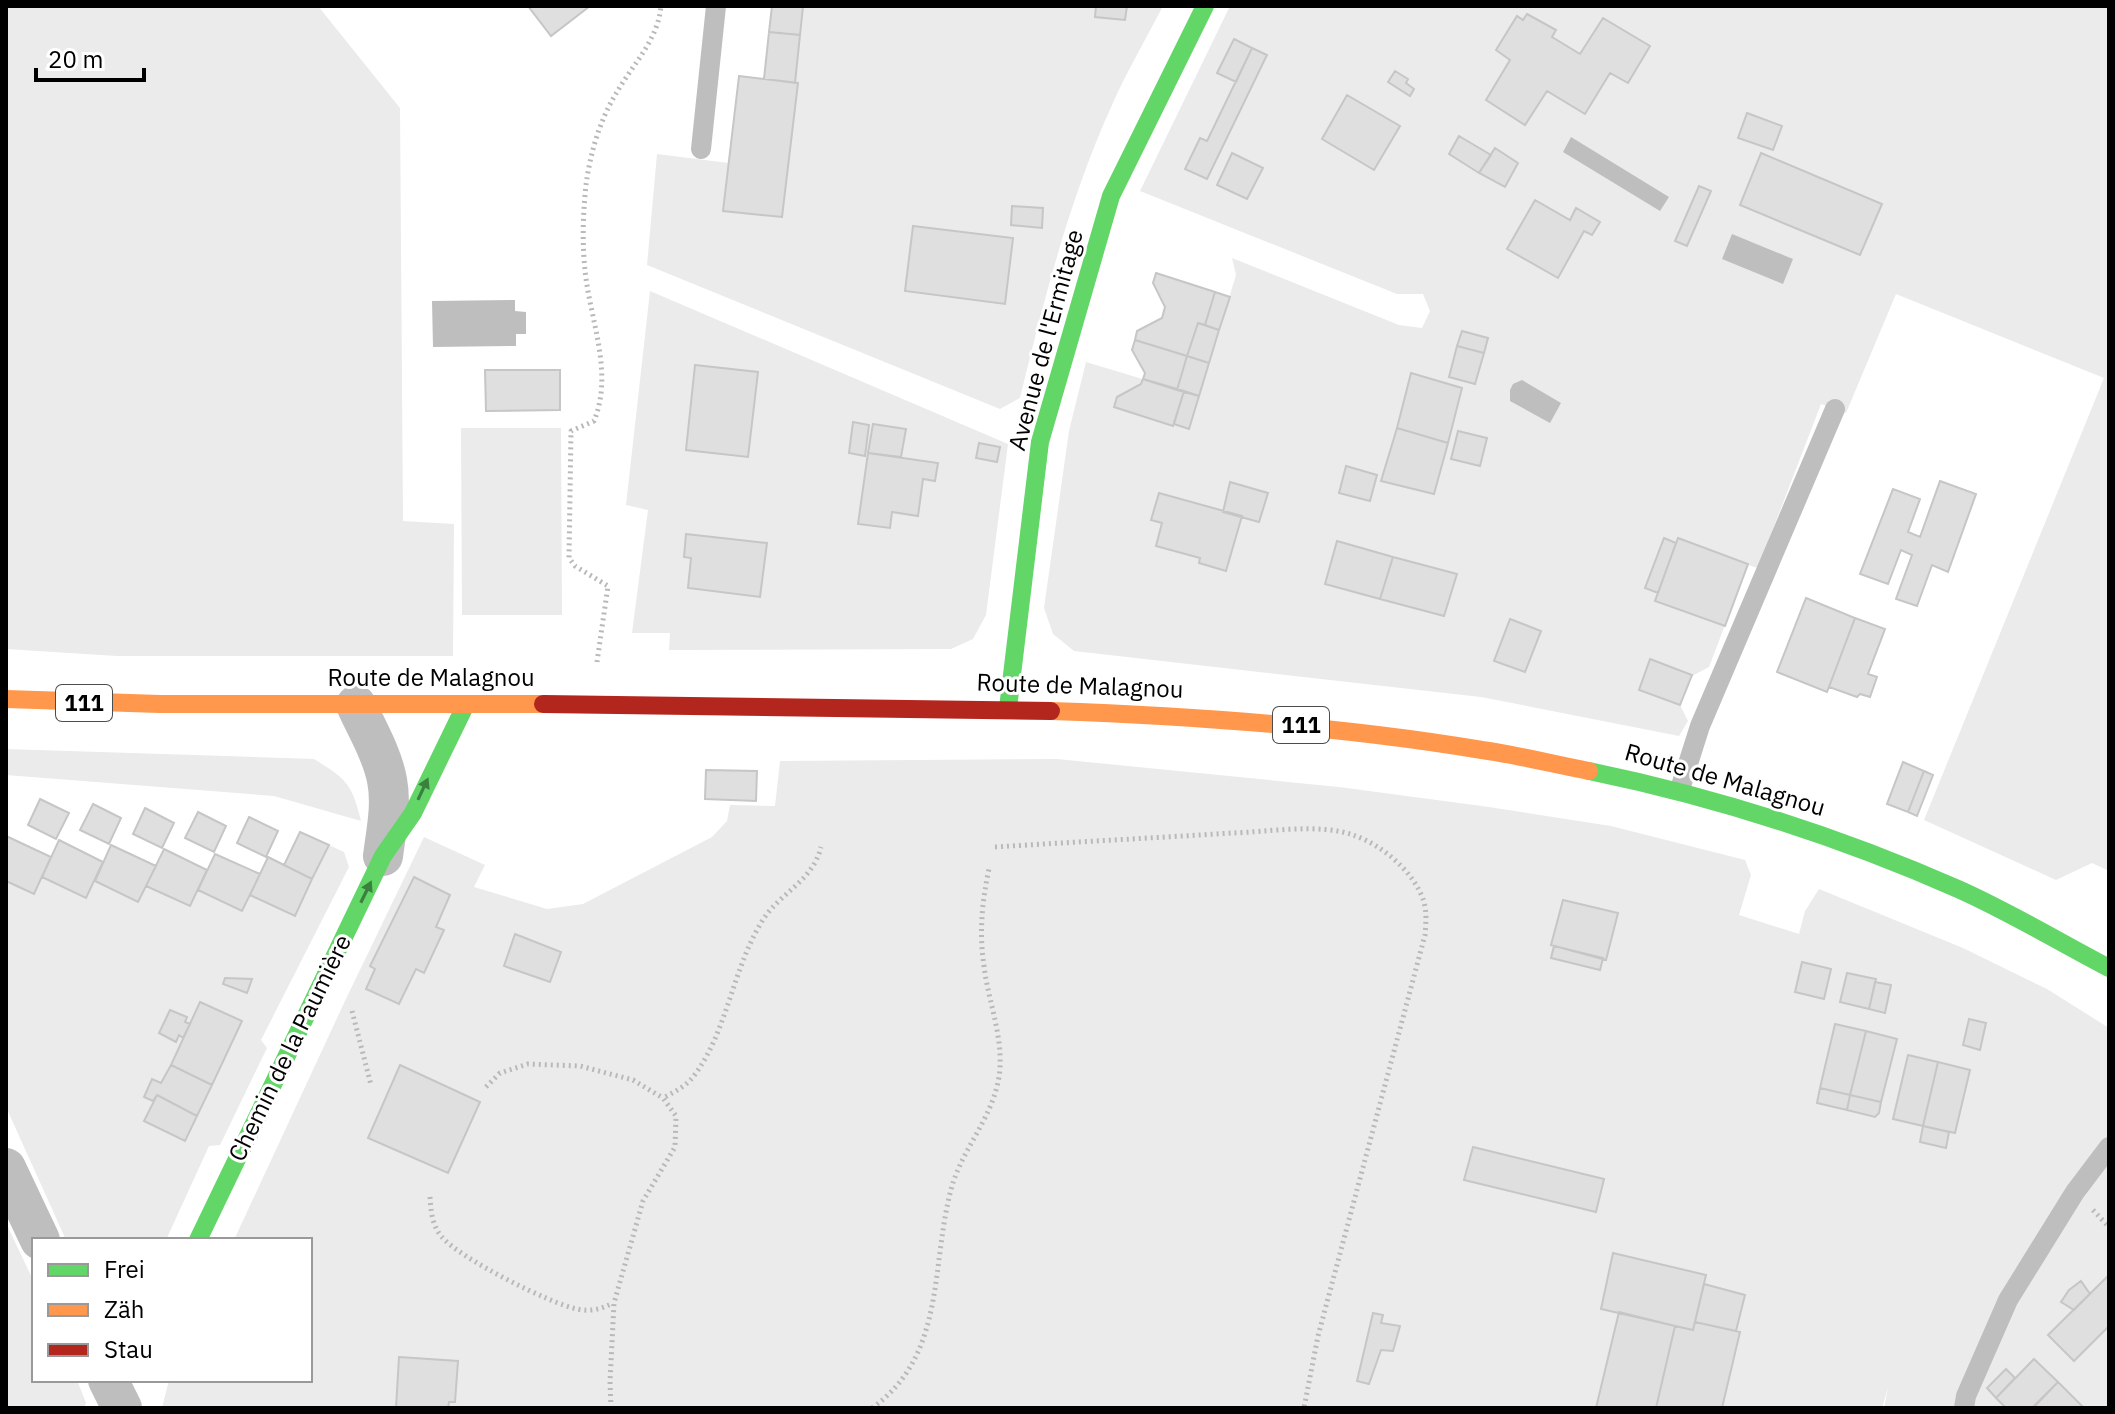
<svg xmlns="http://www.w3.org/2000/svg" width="2115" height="1414" font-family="'IBM Plex Sans',sans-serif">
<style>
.green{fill:#ebebeb;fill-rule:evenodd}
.water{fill:#bebebe}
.building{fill:#dfdfdf;stroke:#c6c6c6;stroke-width:2}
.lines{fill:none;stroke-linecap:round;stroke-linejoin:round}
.path{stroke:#b9b9b9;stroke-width:5;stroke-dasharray:2 4;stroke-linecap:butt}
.lane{stroke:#bebebe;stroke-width:20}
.street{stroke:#bebebe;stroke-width:40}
.fast{stroke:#63d668;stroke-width:18}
.slow{stroke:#ff974d;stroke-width:18}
.jam{stroke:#b3261e;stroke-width:18}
.oneway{fill:#3b803e}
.labels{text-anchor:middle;stroke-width:6;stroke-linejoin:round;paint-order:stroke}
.shield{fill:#fff;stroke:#4c4c4c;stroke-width:2}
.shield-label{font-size:22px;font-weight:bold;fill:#000}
.street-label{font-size:24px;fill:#000;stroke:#fff}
</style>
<rect width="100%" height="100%" fill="#fff"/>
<path class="green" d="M6 6H318L400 108 403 521 454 524 453 656H117L6 649Z
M803 6H1163C1146 39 1127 71 1112 105 1070 197 1044 299 1020 398L1000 409 647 265 657 154 729 163 724 211 782 217Z
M1230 6H2109V871L2092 863 2056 880 1924 820 2104 378 1896 294 1846 413 1821 404 1758 568 1748 565 1709 667 1692 676 1680 705 1688 721 1679 736 1481 697 1074 651 1053 634 1044 608 1069 431 1086 362 1199 396 1236 275 1232 258 1399 325 1422 328 1430 311 1423 294H1397L1140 191Z
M650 291 1008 444 986 615 973 639 951 649 669 650 670 633H632L648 510 626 505Z
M461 428H561L562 615H462Z
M6 749 314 759C346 779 352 783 361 821L274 796 6 775Z
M1057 759 1339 787 1489 807 1611 826 1745 860 1751 875 1739 915 1799 934 1805 911 1819 889 1963 948 2047 989 2109 1028V1408H1884L1888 1388 1882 1408H162L169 1380H310V1240H234L344 1003 424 837 485 865 474 887 547 909 583 904 712 837 727 821 730 805 775 806 780 761Z
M329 845 344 852 349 867 261 1040 267 1048 220 1145 209 1146 166 1240H66L6 1107V881L34 894 42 877 86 897 95 881 138 902 146 886 190 906 198 890 242 911 250 895 294 916ZM171 1065 211 1085 144 1121 153 1101 144 1096 151 1080 161 1083Z
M6 1223 34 1282V1380H77L86 1403 84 1408H6Z"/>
<path class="water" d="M1571 137 1669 197 1660 211 1563 152Z
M1732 234 1793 259 1783 284 1722 259Z
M515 300V311L526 312V334H516V346L433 347 432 301Z
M1522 380 1561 403 1550 423 1510 401V390L1513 384Z"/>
<path class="building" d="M528 6H590L551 36Z
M772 6H803L800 35 769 32Z
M1096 6H1127L1125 20 1095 17Z
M1527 14 1556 30 1552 37 1580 54 1603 18 1650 46 1628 83 1610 73 1585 114 1547 91 1525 125 1486 100 1510 60 1496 50 1517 16 1523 20Z
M769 32 800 35 795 83 764 79Z
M1234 39 1252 48 1236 82 1217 73Z
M1252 48 1267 55 1207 179 1185 169 1200 138 1207 141Z
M1395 71 1408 79 1406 83 1414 89 1410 96 1388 82Z
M739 76 798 83 782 217 723 211Z
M1347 95 1400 126 1374 170 1322 139Z
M1747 113 1782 126 1773 150 1738 138Z
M1459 136 1491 155 1479 173 1449 154Z
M1495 148 1518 163 1505 187 1479 173Z
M1232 153 1263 168 1247 199 1217 185Z
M1761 153 1882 204 1860 255 1740 205Z
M1699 186 1711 191 1687 246 1675 241Z
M1535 200 1570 220 1576 208 1600 222 1592 235 1584 231 1558 278 1507 249Z
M1012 206 1043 208 1042 228 1011 225Z
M913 226 1013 238 1005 304 905 291Z
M1156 273 1215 292 1205 325 1198 323 1187 356 1135 340 1137 331 1162 318 1165 307 1153 283Z
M1215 292 1230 297 1219 330 1205 325Z
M1198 323 1219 330 1209 363 1187 356Z
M1462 331 1488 338 1484 353 1457 346Z
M1135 340 1187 356 1177 390 1143 379 1145 373 1132 350Z
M1457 346 1484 353 1475 384 1449 377Z
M1187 356 1209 363 1199 396 1177 390Z
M695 365 758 372 748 457 686 450Z
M485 370H560V410L486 411Z
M1411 373 1462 388 1448 443 1397 428Z
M1143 379 1184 391 1173 426 1114 407 1117 397 1141 384Z
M1184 391 1199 396 1189 429 1174 424Z
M853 422 869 425 865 456 849 453Z
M873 424 906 429 901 457 868 453Z
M1397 428 1448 443 1434 494 1381 481Z
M1458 431 1487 438 1480 466 1451 459Z
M979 443 1000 447 997 462 976 458Z
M868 453 938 463 935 481 923 479 918 516 892 512 890 528 858 524Z
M1346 466 1377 475 1370 501 1339 493Z
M1940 481 1976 494 1948 572 1932 565 1917 606 1896 599 1912 555 1901 550 1888 584 1860 574 1893 489 1920 499 1908 532 1920 537Z
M1230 482 1268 493 1259 522 1223 512Z
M1159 493 1242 516 1226 571 1199 563 1200 558 1156 546 1162 523 1151 520Z
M686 534 767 543 760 597 688 588 691 558 684 557Z
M1664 538 1676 543 1658 593 1645 588Z
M1678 538 1748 564 1725 626 1655 601Z
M1337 541 1393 557 1380 599 1325 584Z
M1393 557 1457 574 1444 616 1380 599Z
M1806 598 1855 618 1827 692 1777 672Z
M1855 618 1885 629 1868 674 1877 677 1870 697 1860 694 1857 697 1829 687Z
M1510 619 1541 631 1525 672 1494 661Z
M1650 659 1692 675 1680 705 1639 690Z
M1903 762 1924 771 1908 812 1887 804Z
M706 770 757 771 756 801 705 799Z
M1924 771 1933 775 1917 816 1908 812Z
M40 799 69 813 56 839 28 825Z
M93 804 121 818 109 844 80 830Z
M145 808 174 823 162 848 133 834Z
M198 812 226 826 214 852 185 838Z
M249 817 278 831 266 857 237 843Z
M300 832 329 845 312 879 284 865Z
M6 836 51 857 34 894 6 881Z
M59 840 103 862 86 898 42 877Z
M111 845 156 866 138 902 95 881Z
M164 849 207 870 190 906 146 886Z
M215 854 260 874 242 911 198 890Z
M268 857 312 879 295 916 250 895Z
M414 877 450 895 436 927 444 930 424 973 416 969 399 1004 366 989 375 969 370 966Z
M1563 900 1618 913 1606 960 1551 945Z
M515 934 561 952 550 982 504 966Z
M1554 946 1603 958 1600 970 1551 958Z
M1802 962 1831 969 1824 999 1795 992Z
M1847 973 1876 979 1869 1009 1840 1002Z
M225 978 252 979 247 993 223 984Z
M1875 982 1891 985 1885 1013 1869 1009Z
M200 1002 242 1021 212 1085 171 1065Z
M170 1010 187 1017 185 1022 190 1024 183 1038 179 1035 176 1042 159 1033Z
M1969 1019 1986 1023 1980 1050 1963 1045Z
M1835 1024 1866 1031 1850 1095 1820 1088Z
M1866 1031 1897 1039 1881 1102 1850 1095Z
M1908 1055 1938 1062 1923 1126 1893 1119Z
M1938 1062 1970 1070 1955 1133 1923 1126Z
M171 1065 212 1085 197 1116 157 1095 153 1101 144 1097 152 1079 161 1083Z
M400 1065 480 1102 448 1173 368 1138Z
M1820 1088 1850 1095 1847 1110 1817 1103Z
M157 1095 197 1116 185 1141 144 1121Z
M1850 1095 1881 1102 1879 1113 1875 1117 1847 1110Z
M1923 1126 1949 1132 1946 1148 1920 1142Z
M1473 1147 1604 1179 1596 1212 1464 1180Z
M1613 1253 1706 1275 1693 1330 1601 1309Z
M2109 1275V1326L2074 1361 2048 1335Z
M2081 1281 2090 1294 2074 1310 2061 1302 2069 1290Z
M1704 1284 1745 1295 1736 1331 1695 1322Z
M1619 1312 1675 1326 1656 1408H1596Z
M1373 1313 1383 1315 1381 1323 1400 1326 1393 1351 1381 1350 1369 1384 1357 1381Z
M1695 1322 1740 1332 1722 1408H1656L1675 1326 1693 1330Z
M399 1357 458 1361 455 1402H449L448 1408H396Z
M2034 1359 2058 1382 2032 1408H2006L1996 1398Z
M2006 1369 2015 1378 1996 1398 1987 1388Z
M2058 1382 2084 1408H2033Z"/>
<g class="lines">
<path class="path" d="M597 662 608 586 575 566 569 558 571 431 594 421C614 372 590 321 585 270 582 242 583 213 586 185 590 154 600 119 617 92 633 64 658 40 661 6
M995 847C1074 842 1153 838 1232 833 1267 832 1320 823 1353 835 1381 844 1413 871 1423 899 1427 910 1426 923 1425 935L1318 1336 1304 1408
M352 1011 371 1085
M486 1087 500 1073 528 1064 580 1066 633 1080 663 1098
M430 1197C431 1211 432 1226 442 1237 459 1258 551 1304 577 1309 591 1312 601 1309 613 1303
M2093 1210 2109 1227
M611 1408 610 1382 614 1303 643 1201 675 1147 676 1116 663 1098C674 1092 685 1087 693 1077 727 1033 732 971 761 923 779 892 812 883 821 847
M872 1408C947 1355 930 1264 952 1186 964 1145 997 1113 1000 1068 1002 1033 988 1000 984 966 979 934 982 901 989 869"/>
<path class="lane" d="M701 149 716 6
M1680 789 1700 726 1835 409
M1964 1408 1966 1396 2008 1300 2075 1192 2109 1147"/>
<path class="street" d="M356 705C367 729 382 754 387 780 392 805 386 832 383 856
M6 1168 40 1240
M108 1380 122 1408"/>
<path class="fast" d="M1008 708 1040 442 1111 196 1205 6
M1589 771C1715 797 1840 837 1958 889 2010 912 2059 942 2109 968
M198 1240 383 856 413 813 466 704"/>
<path class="slow" d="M6 699 160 704H543
M1051 711C1195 716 1339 726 1482 750 1517 755 1553 764 1589 771"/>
<path class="jam" d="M543 704 1051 711"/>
</g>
<defs><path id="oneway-solid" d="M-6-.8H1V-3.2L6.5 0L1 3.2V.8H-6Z" transform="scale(2)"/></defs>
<g class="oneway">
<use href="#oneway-solid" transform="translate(423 789) rotate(-65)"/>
<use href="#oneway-solid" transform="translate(366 892) rotate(-64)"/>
</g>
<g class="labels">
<g class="shield">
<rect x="56" y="685" width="56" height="36" rx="6"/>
<rect x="1273" y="707" width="56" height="36" rx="6"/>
</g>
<g class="shield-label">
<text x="84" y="711">111</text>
<text x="1301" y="733">111</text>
</g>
<g class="street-label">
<text transform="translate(1046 340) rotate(-75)" y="8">Avenue de l'Ermitage</text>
<text x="431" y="686">Route de Malagnou</text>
<text transform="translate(1080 686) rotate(2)" y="8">Route de Malagnou</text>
<text transform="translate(1725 780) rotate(16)" y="8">Route de Malagnou</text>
<text transform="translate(290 1048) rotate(-64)" y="8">Chemin de la Paumière</text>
</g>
</g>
<rect width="2115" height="1414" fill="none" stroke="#000000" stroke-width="16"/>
<rect x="32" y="1238" width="280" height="144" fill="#ffffff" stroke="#999999" stroke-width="2"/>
<rect x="48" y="1264" width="40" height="12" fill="#63d668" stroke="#999999" stroke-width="2"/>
<text x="104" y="1278" font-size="24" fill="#000000">Frei</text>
<rect x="48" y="1304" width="40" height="12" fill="#ff974d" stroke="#999999" stroke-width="2"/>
<text x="104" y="1318" font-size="24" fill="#000000">Zäh</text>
<rect x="48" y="1344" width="40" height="12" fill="#b3261e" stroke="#999999" stroke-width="2"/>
<text x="104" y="1358" font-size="24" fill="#000000">Stau</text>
<path d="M36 68v12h108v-12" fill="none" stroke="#000000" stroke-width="4"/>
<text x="48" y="68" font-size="24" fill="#000000" stroke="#ffffff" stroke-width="6" paint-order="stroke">20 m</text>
</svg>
